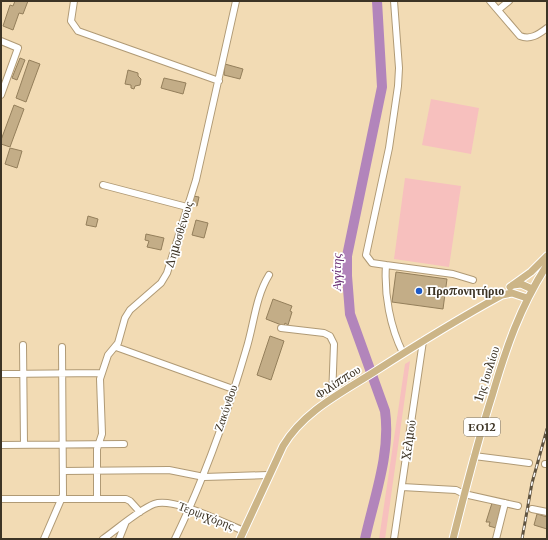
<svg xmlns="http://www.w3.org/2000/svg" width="548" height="540" font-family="Merriweather,serif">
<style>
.green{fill:#f7c0be}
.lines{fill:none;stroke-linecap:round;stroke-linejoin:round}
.river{stroke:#b285bb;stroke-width:10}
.building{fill:#c3ad87;stroke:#947f5b}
.minor-casing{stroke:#b09a75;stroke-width:8}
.major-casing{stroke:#fff;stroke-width:9}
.minor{stroke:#fff;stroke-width:6}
.major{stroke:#ccb587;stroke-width:7}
.rail-casing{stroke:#5f5340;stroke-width:3}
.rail{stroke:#fff;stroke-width:1.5;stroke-dasharray:4.5;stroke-linecap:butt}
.poi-dot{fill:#1e5ac6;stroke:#fff;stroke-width:1.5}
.labels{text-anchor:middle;stroke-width:3.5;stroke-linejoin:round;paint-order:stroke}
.shield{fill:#fff;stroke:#777166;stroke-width:1}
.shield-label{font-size:11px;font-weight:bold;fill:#3d3425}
.street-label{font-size:12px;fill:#3d3425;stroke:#fff}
.poi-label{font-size:12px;font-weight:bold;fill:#3d3425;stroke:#fff;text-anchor:start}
.water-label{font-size:13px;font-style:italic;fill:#6e3578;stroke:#fff}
</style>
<rect width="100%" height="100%" fill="#f2dbb4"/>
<path class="green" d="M431 99 479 108 471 154 422 145Z
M405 178 461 186 449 267 394 259Z
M410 361 385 539H379L405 364Z"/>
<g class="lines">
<path class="river" d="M365 539C374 498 391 453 385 411L350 314 347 276V256L382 87 377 1"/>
</g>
<path class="building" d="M15 1H28L23 14 19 13 13 30 3 26 10 5 13 6Z
M20 58 25 60 17 80 12 78Z
M29 60 40 64 26 102 16 98Z
M225 64 243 69 240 79 224 75Z
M128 70 138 73V76L141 79 140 85 135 86 134 89 131 88V85L125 84Z
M164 78 186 83 183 94 161 88Z
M14 105 24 109 10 147 1 144V140Z
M10 148 22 151 17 168 5 164Z
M193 196 199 197 197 206 191 204Z
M88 216 98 219 96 227 86 225Z
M196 220 208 223 204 238 192 235Z
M146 234 164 238 161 250 147 247 149 241 145 240Z
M396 272 447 279 443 309 392 302Z
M273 299 292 306 290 311 292 312 288 325 285 323 284 326 266 319Z
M270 336 284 341 271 380 257 375Z
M492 503 501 505 496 528 489 526 490 522H486Z
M537 514 547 517V529L534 525Z"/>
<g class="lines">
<g class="minor-casing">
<path id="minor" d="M74 1 71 21 78 31 219 81
M394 1 399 68 398 86 389 148 366 255 372 263 386 265C384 294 390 327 403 353
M490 1 520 36C530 40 538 35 547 28
M498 10 509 1
M1 41 18 48 1 95
M103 185 187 207
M386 265 453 274 473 280
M281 328 324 333 330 336 334 344 332 398
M23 345 24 445
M116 347 233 389
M1 374 102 373
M1 445 124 444
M474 456 529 463
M545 464H547
M63 471 169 470 204 477 268 475
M402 487 456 490 464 494 518 506
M1 499H126L130 501 140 512
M97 499V449L102 434 100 379 108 355 118 343 125 318 130 310 161 283 167 273 196 180 236 1
M532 509 547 512
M44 539 63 495 62 347
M103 539C116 530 140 509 154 504 174 497 224 523 244 531
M119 539 125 524
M175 539C204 479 227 415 246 350 254 325 255 298 269 275
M394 539 423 341
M496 539 505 503"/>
</g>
<g class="major-casing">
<path id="major" d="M513 285 521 284 532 289
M510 287 531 272 547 256
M240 539 283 446C304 411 341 393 374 372 416 345 458 319 502 295L512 293 527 298
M453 539C465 491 477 443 492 396 506 348 520 307 547 265"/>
</g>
<use href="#minor" class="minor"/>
<use href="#major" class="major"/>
<g class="rail-casing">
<path id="rail" d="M522 539 532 483 547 429"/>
</g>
<use href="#rail" class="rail"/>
</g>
<circle class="poi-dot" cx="419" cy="291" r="4"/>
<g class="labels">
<rect class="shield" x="464" y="418" width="36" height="18" rx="3"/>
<g class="shield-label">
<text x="482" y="431">ΕΟ12</text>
</g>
<g class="street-label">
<text transform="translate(179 235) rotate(-73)" y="4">Δημοσθένους</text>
<text transform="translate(487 374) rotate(-72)" y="4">1ης Ιουλίου</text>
<text transform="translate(338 382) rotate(-33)" y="4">Φιλίππου</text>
<text transform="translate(226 408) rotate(-71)" y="4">Ζακύνθου</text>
<text transform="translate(409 440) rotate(-82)" y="4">Χελμού</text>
<text transform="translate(206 516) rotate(21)" y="4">Τερψιχόρης</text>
</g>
<g class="poi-label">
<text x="427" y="295">Προπονητήριο</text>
</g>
<g class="water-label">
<text transform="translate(336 272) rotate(-90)" y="5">Αγγίτης</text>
</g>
</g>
<rect width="548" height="540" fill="none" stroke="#3d3425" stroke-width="4"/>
</svg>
